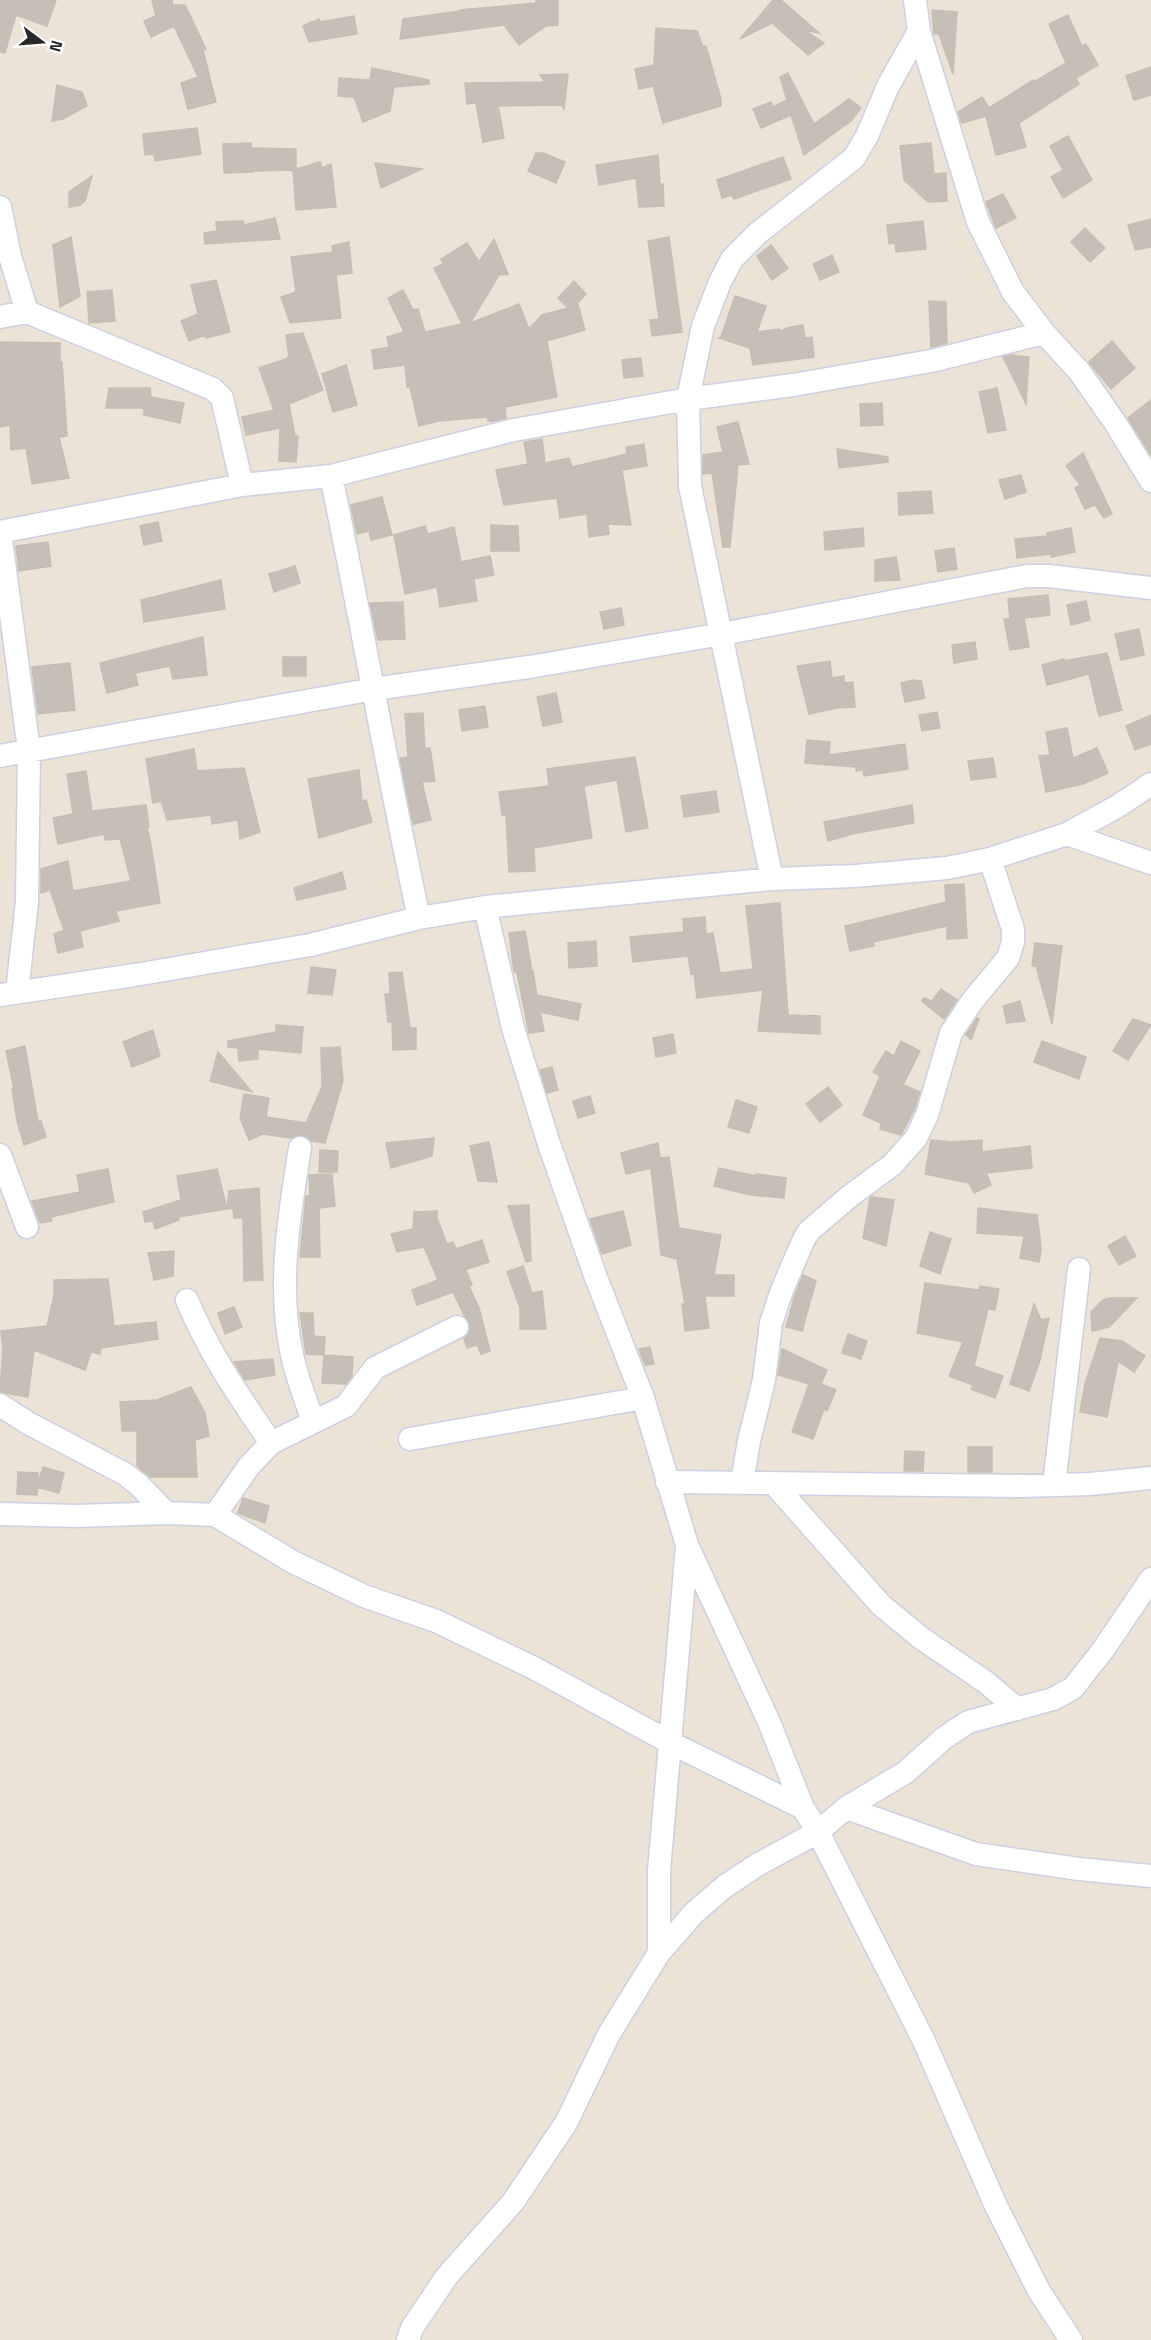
<svg xmlns="http://www.w3.org/2000/svg" width="1151" height="2340" font-family="'Titillium Web',sans-serif">
<style>
.building{fill:#c6bfb7;stroke:#c6beb0;stroke-width:1.5}
.lines{fill:none;stroke-linecap:round;stroke-linejoin:round}
.street-casing{stroke:#ccd0e2;stroke-width:25}
.street{stroke:#fff;stroke-width:22}
</style>
<rect width="100%" height="100%" fill="#ece2d6"/>
<path class="building" d="M0 0H56L47 26 16 15 5 53 0 52Z
M152 0H172L173 5H185L206 49 203 50 216 102 188 109 181 83 198 77 174 26 151 37 144 21 156 16Z
M536 0H558V25L546 26 519 45 504 25 400 39 403 19 460 11V10L536 3Z
M773 0H781L819 33 804 30 824 43 808 55 772 23 740 39Z
M932 10 957 12 953 74 939 34H934Z
M1068 15 1082 46 1086 44 1098 65 1076 78 1079 84 1019 123 1026 147 996 155 986 116 962 123 958 112 982 97 989 108 1033 80 1034 82 1066 63 1049 24Z
M354 16 357 34 309 42 303 26 319 19 320 22Z
M656 28 697 31 703 47 706 46 721 99V106L663 123 653 86 639 89 635 69 654 65Z
M1151 67V95L1134 100 1126 76Z
M372 68 429 80V84L394 87 390 111 363 122 354 97 338 96 339 78 370 80Z
M788 73 814 124 849 99 861 108 851 121 804 155 791 115 761 128 753 109 771 102 773 107 787 100 780 77Z
M568 74 564 109 562 105 498 106 504 138 483 142 476 103 467 104 465 83 545 82 540 75Z
M57 85 82 92 87 106 63 119 52 121Z
M197 128 201 154 155 161 154 154 145 155 143 134Z
M1068 136 1092 180 1063 198 1051 177 1063 170 1050 146Z
M251 143V148L296 149V169L320 162 322 168 331 164 336 207 296 210 293 170 251 171 252 172 224 173 223 144Z
M931 143 934 174 946 173 947 201 928 202 904 180 900 146Z
M536 153H543L565 162 556 183 528 171Z
M658 155 660 184H663L664 206 639 207 636 178 599 185 596 165Z
M783 157 791 179 734 199 732 195 722 198 717 180Z
M375 163 422 169 381 188Z
M92 176 85 201 80 205 69 207V192Z
M1003 194 1016 218 996 228 986 202Z
M275 218 280 239 205 244 204 233 217 231 216 222 243 221 244 225Z
M1151 219V247L1135 250 1128 225Z
M923 221 926 249 896 252 895 243 889 244 887 225Z
M1085 228 1105 248 1090 262 1071 242Z
M71 237 80 296 60 307 53 245Z
M669 237 682 332 652 336 650 320 659 319 648 241Z
M494 239 508 274 499 275 470 323 519 304 529 329 542 315 568 308 558 298 574 281 586 294 575 306 578 305 585 330 547 341 557 397 505 407 506 418 495 421H488V417L438 421 419 426 410 387H407L405 365 374 369 372 350 389 347 387 337 404 332 388 298 403 290 413 310 418 309 425 332 462 324 434 268 443 264 441 259 467 243 479 262Z
M349 242 352 273 336 275 341 318 290 323 281 297 296 292 291 257 333 252 332 246Z
M771 245 788 268 772 280 757 256Z
M832 255 839 272 820 280 813 264Z
M216 280 230 332 206 338 205 335 189 341 181 321 198 314 191 285Z
M112 290 115 321 89 323 87 292Z
M735 296 766 306 757 332 779 329 781 331 787 328 803 325 805 338 812 337 814 357 753 365 750 348 719 338 721 337Z
M929 301 946 302 947 343 931 347Z
M303 333 323 390 289 404 295 436H298L296 462 279 461 280 428 246 435 242 417 274 410 259 368 286 359 289 356 286 335Z
M1112 341 1135 368 1111 389 1089 362Z
M0 342 60 343V362H62L67 436 59 437 69 478 32 484 26 448 11 450 10 425 0 427Z
M1010 355 1029 357 1026 404 1003 357Z
M641 358 643 376 624 378 622 360Z
M346 365 357 405 333 412 322 374Z
M109 388H150L151 397 184 403 180 423 144 415V408H106Z
M997 388 1006 430 988 433 979 392Z
M1151 400V455L1128 418Z
M882 403 883 425 861 426 860 404Z
M738 422 749 464 738 465 730 547H723L712 473 703 474V455L723 452 717 427Z
M542 439 545 463 569 458 572 467 627 454 626 447 644 444 647 466 622 470 631 525 608 524 609 534 589 537 587 514 560 518 557 498 504 505 496 470 528 464 524 442Z
M837 449 888 457V462L839 468Z
M1083 453 1112 514 1104 518 1095 505 1085 509 1075 488 1080 485 1066 466Z
M1021 475 1026 492 1005 499 999 480Z
M931 491 933 513 899 515 898 493Z
M382 497 392 535 371 540 369 531 357 534 351 505Z
M158 522 162 541 144 545 140 526Z
M491 525 518 526 519 551H491Z
M425 526 428 534 454 527 461 562 490 556 494 575 474 579 477 601 440 607 437 587 405 594 394 535Z
M863 528 864 546 825 550 824 532Z
M1071 528 1075 552 1051 557V554L1017 558 1015 539 1047 536V533Z
M48 542 51 566 19 571 16 546Z
M954 548 957 569 938 572 935 551Z
M896 557 900 580 875 581V560Z
M295 566 300 583 274 592 269 574Z
M221 580 225 609 144 622 141 600Z
M1048 595 1050 615 1024 618 1029 647 1010 650 1004 619H1010L1008 599Z
M1086 601 1090 620 1071 625 1067 605Z
M403 602 405 639 378 640 370 603Z
M621 608 624 625 604 629 600 612Z
M1139 629 1144 655 1121 660 1115 634Z
M203 637 207 675 173 679 170 666 135 673 138 685 107 693 100 663Z
M975 642 977 659 954 663 952 645Z
M1107 653 1122 710 1099 716 1089 674 1047 685 1042 665 1064 659V661Z
M283 657H306V676H283Z
M830 661 832 678 844 676V683L853 682 855 707 837 708 809 714 797 666Z
M70 663 75 710 38 714 32 667Z
M913 680 921 681 925 698 905 702 901 683Z
M556 693 562 722 543 726 537 697Z
M485 706 488 727 462 731 459 710Z
M937 712 940 728 922 731 919 715Z
M423 713 425 749 430 748 435 781 422 782 431 820 413 824 400 758 408 757 405 714Z
M1151 715V744L1135 750 1126 726Z
M1067 728 1073 758 1097 748 1108 773 1083 784 1046 792 1039 756 1050 755 1046 732Z
M807 740 830 742 829 755 905 744 908 769 864 776 863 770 856 771V767L805 763Z
M194 749 197 771 244 768 260 832 240 839 238 820 212 824 211 815 167 820 161 801 153 803 146 759Z
M635 757 648 828 626 832 617 780 584 786 592 838 534 848 535 871 509 872 506 815H502L499 792 549 786 547 769Z
M993 758 996 777 971 780 968 761Z
M359 770 362 801 366 800 372 822 319 838 308 779Z
M86 771 92 811 146 805 149 827H147L151 845 160 903 116 911 119 921 80 931 83 947 58 953 54 934 64 930 50 890 41 893V869L68 861 73 891 131 881 120 839 105 840 104 834 58 844 53 818 73 814 67 774Z
M716 791 719 812 684 817 681 796Z
M912 805 914 823 852 834 828 841 824 822Z
M342 872 346 889 297 900 294 888Z
M964 884 967 938 947 939V926L873 942 874 946 850 951 845 926 946 902 945 885Z
M780 903 788 1015 820 1016V1034L758 1031 763 990 697 998 694 973 691 974 688 956 633 962 630 937 684 932 683 919 705 917 706 934 713 933 720 973 753 969 746 906Z
M525 931 532 971 514 972 509 933Z
M596 941 597 966 569 968 568 943Z
M1035 943 1062 946 1052 1024 1036 966H1032Z
M311 967 336 970 332 995 308 993Z
M533 971 537 995 581 1004 578 1020 540 1012 544 1031 529 1033 517 973Z
M402 972 410 1028H416V1049L393 1050 392 1022H388L385 994H390L389 973Z
M941 989 957 1000 944 1019 922 1001 924 998 932 1001Z
M1020 1001 1025 1021 1007 1023 1003 1006Z
M977 1018 979 1019 971 1040 966 1035Z
M1133 1019 1151 1025 1128 1060 1113 1051Z
M276 1025 303 1027 301 1053 258 1049V1059L239 1061 238 1048 228 1047V1041L276 1032Z
M153 1030 160 1056 132 1067 123 1042Z
M673 1034 676 1053 656 1057 653 1038Z
M901 1041 920 1051 903 1085 920 1092 914 1110 901 1135 880 1129 881 1123 863 1115 880 1076 873 1072 886 1051 894 1056Z
M1042 1041 1086 1057 1079 1079 1034 1062Z
M25 1046 38 1122 41 1121 46 1137 24 1145 17 1121 12 1089H14L6 1051Z
M340 1047 343 1081 325 1143 311 1141 302 1135 291 1138 263 1134 249 1140 240 1118 244 1094 269 1098 266 1117 306 1123 322 1087 321 1048Z
M218 1052 252 1092 210 1081Z
M552 1067 558 1090 547 1093 540 1070Z
M828 1087 842 1105 820 1122 806 1104Z
M590 1096 595 1113 578 1118 573 1101Z
M736 1100 757 1107 749 1133 728 1127Z
M434 1138 432 1156 391 1168 386 1143Z
M931 1140 951 1142 982 1140V1152L1030 1146 1032 1168 986 1173 991 1185 974 1193 969 1183 925 1174Z
M489 1142 497 1182 478 1181 470 1146Z
M658 1143 660 1158 669 1157 679 1228 721 1235 714 1275H734V1296H705L709 1328 685 1331 682 1304H685L677 1259 661 1255 651 1168 626 1174 621 1153Z
M320 1150 338 1151 337 1172H319Z
M719 1168 756 1176V1174L786 1178 784 1198 750 1195 714 1186Z
M108 1169 114 1202 51 1217 52 1221 40 1223 32 1201 80 1192 77 1175Z
M217 1169 227 1209 178 1217 179 1220 155 1229 153 1221 145 1222 143 1212 181 1200 177 1176Z
M332 1174 335 1206 319 1208 320 1257H300L306 1196H310L309 1175Z
M259 1188 263 1280 244 1281 243 1218H234L233 1208 227 1209 229 1191Z
M872 1197 894 1200 886 1246 863 1238 870 1198Z
M529 1205 531 1261 526 1262 508 1206Z
M978 1208 1037 1215 1040 1238 1026 1237 1040 1239 1041 1251 1039 1262 1020 1258 1024 1236 977 1233Z
M437 1211V1218L447 1244 453 1242 456 1249 482 1240 489 1262 461 1271 466 1270 472 1285 469 1286 479 1308 490 1351 481 1354 477 1345 467 1348 464 1338 470 1328 469 1322 464 1315 453 1292 417 1305 412 1290 438 1280 424 1247 397 1252 391 1234 413 1229 414 1212Z
M623 1211 631 1245 602 1254 590 1219Z
M930 1232 951 1239 940 1274 920 1266Z
M1125 1236 1136 1256 1119 1265 1108 1246Z
M174 1251 173 1276 154 1280 148 1253Z
M523 1266 532 1293 542 1291 546 1329H520V1308L507 1272Z
M803 1275 816 1281 802 1331 786 1327 795 1295Z
M108 1279 114 1326 156 1322 158 1339 101 1348 100 1354 91 1352 85 1370 34 1350 28 1397 0 1392 3 1349 1 1331 47 1326 54 1296V1280Z
M925 1283 979 1290 980 1286 999 1289 995 1310 988 1309 974 1366 1003 1376 995 1398 971 1389 973 1385 949 1376 963 1342 917 1333Z
M1110 1298H1137L1109 1327 1092 1331 1091 1312 1103 1300Z
M1034 1304 1041 1320 1049 1318 1040 1360 1029 1391 1010 1384Z
M234 1307 242 1327 225 1334 218 1313Z
M300 1313H313L314 1336 325 1337 324 1355 306 1354Z
M848 1334 867 1341 861 1359 842 1353Z
M1100 1338 1122 1341 1145 1356 1134 1372 1118 1361 1107 1417 1080 1412 1085 1384Z
M650 1347 654 1364 645 1365 639 1349Z
M782 1349 827 1370 821 1384 836 1390 827 1411 824 1409 813 1439 792 1432 809 1384 778 1375Z
M324 1355 353 1357 352 1376 346 1384 322 1383Z
M273 1359 275 1375 245 1380 234 1362Z
M191 1387 205 1413 209 1436 195 1440 197 1477H150L137 1466V1431H122L120 1402 157 1400Z
M968 1447H992V1472H968Z
M905 1451 924 1452 923 1471H904Z
M43 1467 64 1473 59 1493 37 1487Z
M18 1472 38 1473 37 1495 17 1494Z
M243 1498 269 1506 265 1523 238 1513Z"/>
<g class="lines">
<g class="street-casing">
<path id="street" d="M915 0 919 31 978 222 1013 292 1044 333 1079 371 1116 424 1151 481
M0 207 10 256 27 312 213 389 222 398 242 485
M0 317 27 312
M331 476C362 623 387 771 419 918
M0 532 242 485 331 476 514 430 688 399 793 385 931 361 1044 333
M0 532 29 750 27 902 17 992
M0 756 374 689 529 667 722 634 1027 576H1049L1151 588
M1067 834 1151 863
M772 879 690 486 688 399 703 326 720 282 732 259 758 233 854 158 867 136 888 86 919 31
M485 907 513 1028 549 1144 595 1275 643 1398 687 1545 769 1722 803 1808 818 1832 924 2041 996 2206 1039 2291 1071 2340
M0 995 135 975 310 945 419 918 485 907 772 879 855 876 947 868 990 859 1067 834 1118 806 1151 784
M300 1148C289 1215 277 1288 292 1355 297 1378 306 1400 313 1422
M0 1155 27 1227
M187 1300C209 1353 239 1396 271 1443
M0 1405 28 1423 125 1474 139 1485 166 1513
M410 1439 643 1398
M667 1482 1022 1486 1090 1484 1151 1478
M742 1482 749 1441 764 1380 771 1323 782 1290 804 1239 809 1231 850 1196 892 1165 916 1138 927 1115 951 1033 973 1000 1008 958 1013 942V929L990 859
M775 1485 881 1605 921 1638 987 1683 1017 1709
M1054 1485 1079 1269
M0 1514 76 1516 166 1513 215 1515 293 1562 364 1596 436 1621 534 1668 671 1743 803 1808
M215 1515 249 1466 271 1443 346 1406 375 1368 457 1327
M846 1808 976 1854 1079 1869 1151 1876
M659 1953V1871L687 1546
M408 2340 412 2328 447 2276 513 2202 566 2123 609 2034 659 1953 694 1913 724 1887 757 1865 818 1832 846 1808 906 1772 944 1738 968 1722 1053 1699 1073 1688 1103 1650 1151 1579"/>
</g>
<use href="#street" class="street"/>
</g>
<g transform="translate(42 42) rotate(106)" stroke="#ffffff" stroke-width="4.5" paint-order="stroke">
<path d="M0-4.5L10 22L0 15L-10 22Z" fill="#272727"/>
<text y="-9" font-size="16" font-weight="bold" text-anchor="middle" fill="#272727">N</text>
</g>
</svg>
